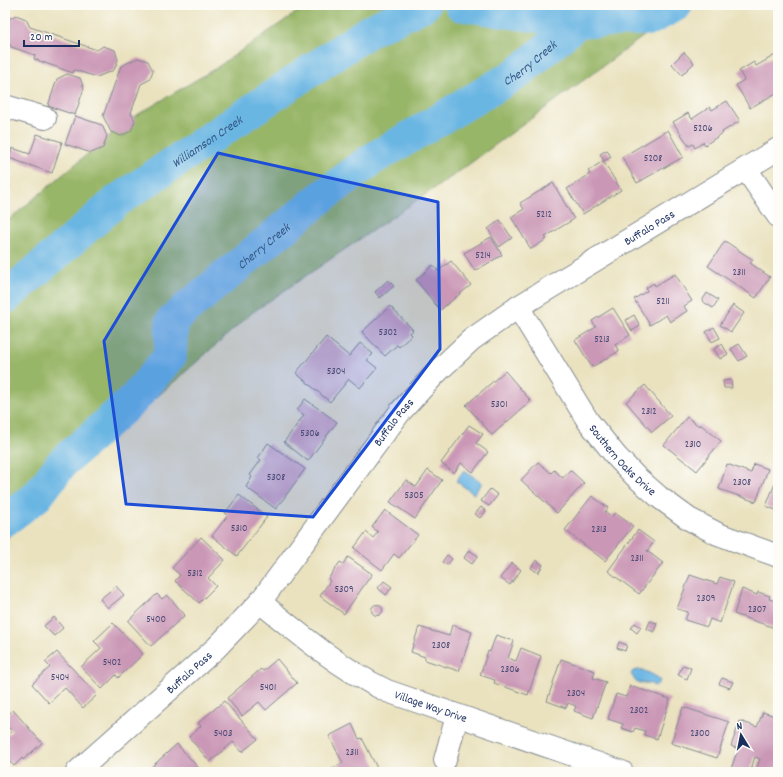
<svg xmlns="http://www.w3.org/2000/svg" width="783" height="777" font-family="Dekko,sans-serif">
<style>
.forest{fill:#98b668;stroke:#5a7263}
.water{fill:#6ab6e3;stroke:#4272a0}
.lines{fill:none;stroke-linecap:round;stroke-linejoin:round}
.river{stroke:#6ab6e3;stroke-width:33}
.building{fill:#ca97b6}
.minor-casing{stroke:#82888e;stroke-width:24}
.minor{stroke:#fff;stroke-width:22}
.marked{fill:#1d4ed8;fill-opacity:0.2;stroke:#1d4ed8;stroke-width:3;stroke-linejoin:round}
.labels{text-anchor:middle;stroke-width:3.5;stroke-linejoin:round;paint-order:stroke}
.number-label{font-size:10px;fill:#474974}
.street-label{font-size:12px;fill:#1b2f5e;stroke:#fdfcf7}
.water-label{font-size:13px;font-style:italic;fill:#335886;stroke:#fdfcf7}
</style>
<rect width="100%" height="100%" fill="#fdfcf7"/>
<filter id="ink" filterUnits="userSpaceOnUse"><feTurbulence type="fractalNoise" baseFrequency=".025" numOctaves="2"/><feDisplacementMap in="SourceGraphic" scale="8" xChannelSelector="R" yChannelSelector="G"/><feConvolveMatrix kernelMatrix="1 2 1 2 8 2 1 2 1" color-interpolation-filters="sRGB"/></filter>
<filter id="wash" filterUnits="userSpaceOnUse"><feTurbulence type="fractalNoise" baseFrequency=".012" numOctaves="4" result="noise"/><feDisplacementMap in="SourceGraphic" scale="16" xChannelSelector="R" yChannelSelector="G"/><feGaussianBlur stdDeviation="0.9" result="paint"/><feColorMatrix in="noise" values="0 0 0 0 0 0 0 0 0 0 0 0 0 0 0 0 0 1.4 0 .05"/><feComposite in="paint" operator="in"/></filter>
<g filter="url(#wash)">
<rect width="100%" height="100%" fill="#eae2bf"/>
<path class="forest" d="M307 5H686L457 173 253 312 35 505 5 541V223L127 121 216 68Z"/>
<path class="water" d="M464 470 482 483 474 494 456 481Z
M639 670C646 671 656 675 660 681L656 686C653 686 650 683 647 683 635 683 638 685 631 674L633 671Z"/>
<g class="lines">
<g class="river">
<path d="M461 5 578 22 650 19 676 5"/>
<path id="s1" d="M5 298 117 201 371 30 424 5"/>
<path id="s2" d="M5 520 37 496 62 463 133 400 170 356 172 321 189 306 323 196 371 160 518 73 578 22"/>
</g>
</g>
<g id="blocks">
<path class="building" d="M16 15 26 19 30 27 97 50 103 46 115 50 118 60 114 70 97 77 74 70 73 73 34 59 35 55 11 47 5 34V25L7 20Z
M684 52 694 63 682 75 672 64Z
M777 54 778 56V92L750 108 736 85 744 80 739 71 754 62 756 66Z
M138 58 148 61 153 71 149 80 141 84 131 113 135 121 131 131 121 136 111 132 103 116 121 66Z
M67 74 80 78 84 88 75 115 48 106 57 79Z
M727 101 740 121 722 132 723 133 705 145 703 142 695 148 693 144 689 146 673 122 688 113 692 119 710 107 712 110Z
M75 116 102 125 107 136 103 148 91 153 65 144Z
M668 130 683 157 637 183 622 157Z
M37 134 62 142 52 173 9 158 12 148 30 154Z
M607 150 611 157 604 161 600 154Z
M603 161 621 190 583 214 567 189 590 174 588 171Z
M5 175 10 186 5 199Z
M553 183 574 219 545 237 547 239 531 249 511 217 524 209 520 203Z
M500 220 512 238 499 247 488 229Z
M491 237 502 255 475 271 464 253Z
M725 241 753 260 750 263 770 277 756 298 708 266Z
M451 261 471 285 440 310 416 280 433 265 438 271Z
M675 274 692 301 684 306 687 311 670 322 666 315 650 325 634 299 647 291 646 288 654 283 655 286Z
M388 280 394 286 380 298 375 292Z
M707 293 718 300 713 308 702 301Z
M733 305 744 313 731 332 720 325Z
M390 306 413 330 410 333 412 335 399 347 397 345 385 356 362 332Z
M613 308 630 335 615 345 619 351 592 367 575 340 596 327 592 321Z
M634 315 640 326 632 331 626 320Z
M714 327 720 338 712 342 706 332Z
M326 337 349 356 360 343 373 354 367 360 377 368 360 388 349 379 330 402 296 373Z
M722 344 728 354 720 359 714 349Z
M739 344 747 356 739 361 731 349Z
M505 371 531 401 492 435 466 405Z
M731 380 732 388H724L723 381Z
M645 385 671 416 652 432 626 402Z
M305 399 337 422 308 461 284 442 304 415 297 410Z
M687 417 699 426 700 424 721 441 697 471 664 445Z
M469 425 483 434 476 443 488 452 473 472 461 463 454 473 441 463Z
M268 443 305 469 276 509 246 487 252 477 250 475 261 460 258 458Z
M538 462 551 473 554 470 563 478 570 470 584 483 557 513 521 480Z
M727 464 751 473 754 464 768 469 756 502 719 489Z
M428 470 442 480 415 519 390 502 406 480 416 487Z
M778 476V511L766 506Z
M490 489 498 495 489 506 481 501Z
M239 495 267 517 237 556 212 536 228 515 225 513Z
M592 496 608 508 605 512 611 517 615 513 633 526 605 561 565 530Z
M481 507 486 511 480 518 475 514Z
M385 510 418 535 399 558 394 554 382 570 354 548 366 532 373 538 378 532 372 527Z
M638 530 654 542 647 551 663 563 639 594 608 571Z
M201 537 225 560 208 578 216 586 199 603 175 581 180 575 172 568Z
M469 550 478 556 472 564 464 558Z
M447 555 452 559 447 565 442 562Z
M348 557 372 574 344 614 320 596 330 581 328 579 340 562 343 564Z
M536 560 543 565 538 573 531 568Z
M512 563 521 570 510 585 500 578Z
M690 575 717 584 720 577 734 582 720 623 710 619 707 627 685 620 688 612 677 609Z
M384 581 392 587 386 595 378 588Z
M116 586 124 595 108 608 100 599Z
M742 589 757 595 758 592 770 596 769 599 778 602V629L734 614Z
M157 594 162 599 167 595 185 615 151 646 128 621Z
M371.5 610a5.5 5.5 0 1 1 11 0a5.5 5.5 0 1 1-11 0Z
M54 617 63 628 54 636 44 626Z
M650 621 657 623 654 632 647 629Z
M113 623 143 654 118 678 116 675 102 689 81 667 101 648 94 641Z
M635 623 641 627 637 633 631 628Z
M452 625 472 632 459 671 425 660V657L411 652 419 627 449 636Z
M496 635 514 641 508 658 516 661 521 648 541 656 528 695 494 683 495 680 480 675 488 651 490 652Z
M619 642 627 645 625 651 617 648Z
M57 652 97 695 83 708 65 688 49 703 32 684 50 667 45 662Z
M277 659 297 683 266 710 259 702 242 716 227 698 261 669 263 671Z
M561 659 595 671 593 678 606 682 593 718 574 711 576 706 568 703 566 708 547 701Z
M683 665 691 668 687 679 678 675Z
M722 678 733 682 730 688 719 684Z
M630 686 670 699 657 739 644 735 645 731 635 728 633 732 621 728 623 724 608 719 616 694 626 697Z
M224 701 258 739 242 752 233 742 210 762 189 737 201 726 198 723Z
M683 707 729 722 717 758 671 743Z
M13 710 42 743 23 760 22 758 14 766 9 761 7 762 5 759V737L12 731 5 724V717Z
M763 712 778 717V772H756L760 759 755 757 750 772H740L731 769 738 749 731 746 740 721 757 727Z
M352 724 359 739 362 738 378 770 373 772H332L331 769 343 763 329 736Z
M177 744 202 772H146Z"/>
</g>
</g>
<g filter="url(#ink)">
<use href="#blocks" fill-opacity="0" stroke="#82888e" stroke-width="1"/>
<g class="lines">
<g class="minor-casing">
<g id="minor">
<path d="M5 106 45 118"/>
<path d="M746 169 778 216"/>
<path id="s3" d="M518 307 588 421 616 456 635 476 659 497 689 519 718 534 778 556"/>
<path id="s4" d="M260 602C300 635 341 669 387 691L622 772"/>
<path d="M445 760 457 716"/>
<path id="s5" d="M77 772 216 648 260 602 400 412 436 373 471 340 518 307 778 149"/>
</g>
</g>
<use href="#minor" class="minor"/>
</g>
</g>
<path class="marked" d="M218 153 438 202 440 349 313 517 126 504 104 341Z"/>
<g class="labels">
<g class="number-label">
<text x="703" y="131">5206</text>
<text x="653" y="161">5208</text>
<text x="544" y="217">5212</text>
<text x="483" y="258">5214</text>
<text x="739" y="275">2311</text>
<text x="663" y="304">5211</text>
<text x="388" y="335">5302</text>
<text x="602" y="342">5213</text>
<text x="336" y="374">5304</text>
<text x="499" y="407">5301</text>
<text x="649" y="414">2312</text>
<text x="310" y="436">5306</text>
<text x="693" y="447">2310</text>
<text x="276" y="480">5308</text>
<text x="742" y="485">2308</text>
<text x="414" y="498">5305</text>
<text x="239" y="531">5310</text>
<text x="599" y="532">2313</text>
<text x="637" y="561">2311</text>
<text x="195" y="576">5312</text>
<text x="344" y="592">5309</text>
<text x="706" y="601">2309</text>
<text x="757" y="612">2307</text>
<text x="156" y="622">5400</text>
<text x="441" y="648">2308</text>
<text x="112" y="665">5402</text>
<text x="510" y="672">2306</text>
<text x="60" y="680">5404</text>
<text x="268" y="690">5401</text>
<text x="576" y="696">2304</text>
<text x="639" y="713">2302</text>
<text x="223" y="736">5403</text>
<text x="700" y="736">2300</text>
<text x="352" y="755">2311</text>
</g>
<g class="street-label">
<text dy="4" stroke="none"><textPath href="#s5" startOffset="798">Buffalo Pass</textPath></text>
<text dy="4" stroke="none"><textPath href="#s5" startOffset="474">Buffalo Pass</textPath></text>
<text dy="4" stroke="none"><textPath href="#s3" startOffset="186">Southern Oaks Drive</textPath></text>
<text dy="4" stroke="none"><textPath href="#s5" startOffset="150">Buffalo Pass</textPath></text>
<text dy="4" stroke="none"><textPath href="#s4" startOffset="202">Village Way Drive</textPath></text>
</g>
<g class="water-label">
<text dy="5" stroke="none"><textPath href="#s2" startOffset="711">Cherry Creek</textPath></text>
<text dy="5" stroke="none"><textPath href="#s1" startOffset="256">Williamson Creek</textPath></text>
<text dy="5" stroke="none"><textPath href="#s2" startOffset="387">Cherry Creek</textPath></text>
</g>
</g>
<rect width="783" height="777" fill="none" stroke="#fdfcf7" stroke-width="20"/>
<g transform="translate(741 735) rotate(350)" stroke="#fdfcf7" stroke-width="3" paint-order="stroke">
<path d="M0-3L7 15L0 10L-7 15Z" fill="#1b2f5e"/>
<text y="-6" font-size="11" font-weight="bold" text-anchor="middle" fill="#1b2f5e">N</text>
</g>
<path d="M24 40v6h55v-6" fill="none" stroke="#1b2f5e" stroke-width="2"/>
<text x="30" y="40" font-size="12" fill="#1b2f5e" stroke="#fdfcf7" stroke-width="3" paint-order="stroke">20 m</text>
</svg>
